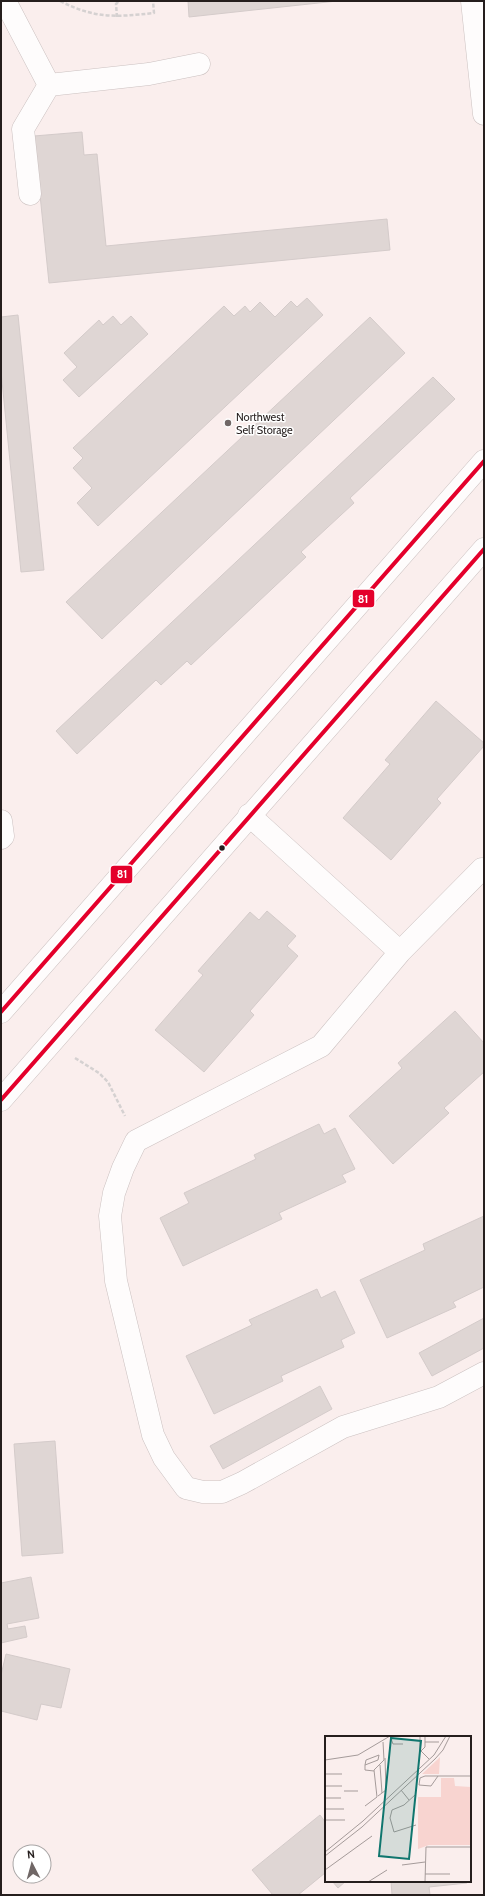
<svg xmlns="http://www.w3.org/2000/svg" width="485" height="1896" font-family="Cabin,sans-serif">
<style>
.building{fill:#dfd6d4;stroke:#d4cbca}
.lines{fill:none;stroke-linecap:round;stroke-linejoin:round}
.minor-casing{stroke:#cbc1c0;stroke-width:23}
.major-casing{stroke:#cbc1c0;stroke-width:23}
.path{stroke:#d5d1d1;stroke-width:2.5;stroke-dasharray:4 2;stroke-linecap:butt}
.minor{stroke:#fefcfc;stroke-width:22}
.major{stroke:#fefcfc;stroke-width:22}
.bus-1-casing{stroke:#fff;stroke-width:7}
.bus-1{stroke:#e4002b;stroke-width:4}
.poi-dot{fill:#706766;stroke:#fff;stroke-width:1.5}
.bus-dot{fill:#251e1d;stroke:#fff;stroke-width:1.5}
.labels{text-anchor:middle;stroke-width:3;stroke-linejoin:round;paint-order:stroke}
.poi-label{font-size:11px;fill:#251e1d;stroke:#fff;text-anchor:start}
.inset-road{fill:none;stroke:#a59b9a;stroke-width:1}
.view{fill:#0f766e;fill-opacity:0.15;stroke:#0f766e;stroke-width:2}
.inset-edge{fill:none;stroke:#251e1d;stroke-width:2}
.line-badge{stroke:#fff;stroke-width:1.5}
.badge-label{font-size:11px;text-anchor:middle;font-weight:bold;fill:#fff}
</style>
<rect width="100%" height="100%" fill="#faeeed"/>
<path class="building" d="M188 1H337L189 17Z
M82 132 84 155 97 154 106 246 387 219 390 250 49 283 34 136Z
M307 298 323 315 98 526 77 503 92 488 73 468 83 458 73 448 224 306 234 316 245 306 250 312 260 302 275 317 291 301 297 307Z
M18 315 44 570 21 572 1 371V317Z
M113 316 121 325 131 316 148 334 79 397 63 380 77 367 64 353 99 320 103 325Z
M370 317 405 353 102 639 66 602Z
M433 377 455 399 350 498 354 503 301 552 306 557 191 665 187 661 161 685 156 680 77 754 56 731Z
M436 701 484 743V746L437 799 441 803 391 860 343 818 390 764 385 760Z
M267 911 296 936 287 946 298 956 250 1011 254 1015 204 1072 155 1030 203 975 198 971 250 912 259 920Z
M455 1011 484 1043V1072L444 1108 449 1113 393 1164 349 1116 402 1068 398 1063Z
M319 1124 324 1134 335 1128 355 1169 342 1175 346 1182 279 1213 282 1219 183 1266 160 1218 189 1203 184 1193 256 1159 254 1155Z
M484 1216V1287L453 1302 456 1307 387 1338 360 1280 425 1250 423 1244Z
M317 1289 321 1298 335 1291 355 1333 341 1340 344 1347 281 1376 283 1381 214 1414 186 1356 252 1325 249 1320Z
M484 1318V1348L432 1376 419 1353Z
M320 1386 332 1409 223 1469 210 1446Z
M55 1441 63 1553 22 1556 14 1444Z
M31 1577 39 1618 7 1624 8 1629 25 1626 27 1637 1 1643V1583Z
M6 1654 70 1669 61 1708 41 1704 37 1720 1 1711V1675Z
M320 1815 326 1823V1874L325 1873 298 1895H273L252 1870Z
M332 1881H346L338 1888Z
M391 1881H467V1883L429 1887 430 1895H392Z"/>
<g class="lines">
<g class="minor-casing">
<path id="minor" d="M5 1 49 85 149 74 199 64
M472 1 484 114
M30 194 23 129 49 85
M249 815 400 952
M1 821 3 836 1 838
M482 869 400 952 321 1046 136 1141 123 1168 114 1193 110 1216 116 1281 153 1435 164 1458 186 1488 203 1492H222L242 1483 343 1427 439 1397 484 1373"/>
</g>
<g class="major-casing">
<path id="major" d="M1 1012 484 461
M1 1100 484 549"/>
</g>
<path class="path" d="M60 1C95 19 117 17 154 13L153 1
M117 17 116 4 119 1
M75 1058 99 1073 108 1082 125 1116"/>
<use href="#minor" class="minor"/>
<use href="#major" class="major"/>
<g class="bus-1-casing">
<path id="bus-1" d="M1 1012 484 461
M1 1100 484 549"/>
</g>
<use href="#bus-1" class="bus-1"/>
</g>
<circle class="poi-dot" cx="228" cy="423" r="4"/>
<circle class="bus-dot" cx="222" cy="848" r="3.5"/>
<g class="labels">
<g class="poi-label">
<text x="236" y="421">Northwest<tspan x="236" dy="13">Self Storage</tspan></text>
</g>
</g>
<g transform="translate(325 1736)">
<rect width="146" height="146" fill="#faeeed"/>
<path d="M115 21 114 38H97L112 24Z" fill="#f8d4d0"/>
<path d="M116 42H129L130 50 146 51V109H104L93 113V61H116Z" fill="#f8d4d0"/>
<path class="inset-road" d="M65 0 68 8H78M95 0V14L104 23M100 6H114M96 15 100 11V0M54 19 53 24 40 29 41 24ZM0 24 33 19 65 0M40 29V34L49 35M55 29 57 57M0 38H17M113 40 106 50 94 49 95 42 100 40H146M0 50H17M76 54 84 64M19 55H33M90 59 79 69 67 74 65 82 69 96 91 89M53 60 61 54 60 22M0 62H16M40 70 52 61 49 34 59 24 58 6M0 73H19M0 84H20M0 116 38 85 109 19 121 0M0 120 37 91 110 23 118 14 125 0M77 129 100 126M0 134 47 100M100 138H125M43 146 62 134M100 146 101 111H146"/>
<path class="view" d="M66 2 96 5 84 123 54 120Z"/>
<rect width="146" height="146" class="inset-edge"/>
</g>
<g class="line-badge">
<rect x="352" y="589" width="23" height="19" rx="4" fill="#e4002b"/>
<rect x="110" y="865" width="23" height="19" rx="4" fill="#e4002b"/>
</g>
<g class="badge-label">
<text x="363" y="603">81</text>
<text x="122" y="878">81</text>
</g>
<rect width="485" height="1896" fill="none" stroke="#251e1d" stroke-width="4"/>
<g transform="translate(32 1864) rotate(354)"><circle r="19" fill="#ffffff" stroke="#a8a5a5"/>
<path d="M0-3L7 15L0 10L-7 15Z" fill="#706766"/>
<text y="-6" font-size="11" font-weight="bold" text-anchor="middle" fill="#251e1d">N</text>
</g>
</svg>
